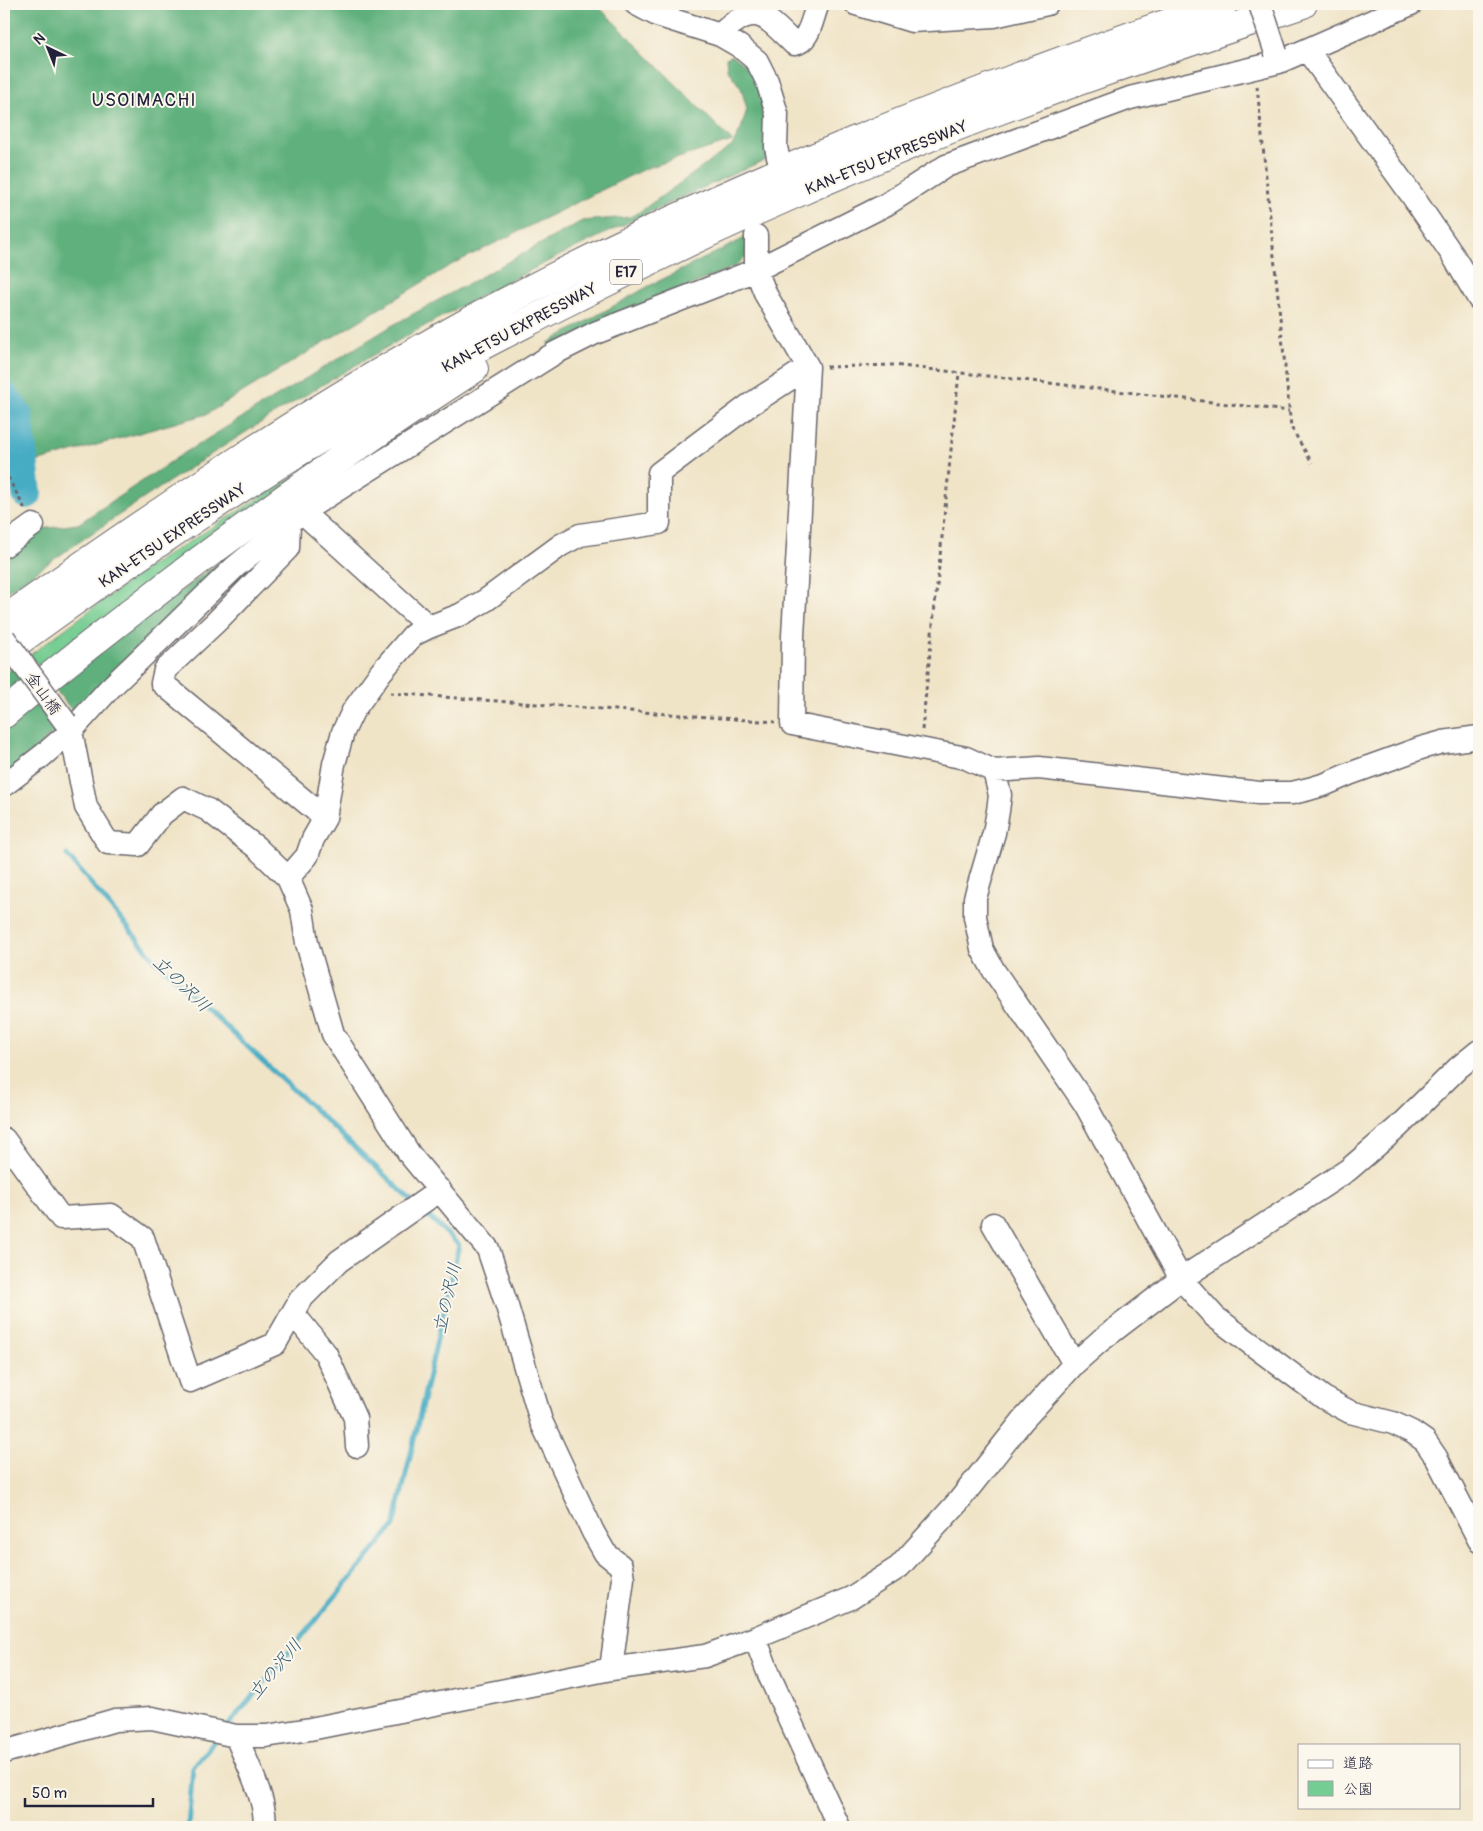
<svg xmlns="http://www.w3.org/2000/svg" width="1483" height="1831" font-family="Pangolin,'Klee One',sans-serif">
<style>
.green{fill:#74cd92;stroke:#4b7866}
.forest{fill:#5fb07c;stroke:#40695c}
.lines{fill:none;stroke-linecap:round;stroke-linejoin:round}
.stream{stroke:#44acc4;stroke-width:5}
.river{stroke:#44acc4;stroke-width:30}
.minor-casing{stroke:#6a666c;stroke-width:25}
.highway-casing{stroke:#6a666c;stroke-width:30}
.path{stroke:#6a666c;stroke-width:3;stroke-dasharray:4 4;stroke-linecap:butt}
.minor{stroke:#fff;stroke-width:22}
.highway{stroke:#fff;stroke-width:28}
.minor-bridge-casing{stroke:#6a666c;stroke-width:25;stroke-linecap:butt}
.minor-bridge{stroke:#fff;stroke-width:22}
.labels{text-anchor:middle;stroke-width:4;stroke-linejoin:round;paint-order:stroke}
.shield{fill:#fbf7ec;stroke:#636270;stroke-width:1}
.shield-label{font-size:15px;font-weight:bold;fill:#22223b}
.street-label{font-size:16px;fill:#22223b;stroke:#fbf7ec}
.water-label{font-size:18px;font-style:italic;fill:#305972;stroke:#fbf7ec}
.quarter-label{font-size:19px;letter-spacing:1px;fill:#22223b;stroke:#fbf7ec}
</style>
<rect width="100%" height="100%" fill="#fbf7ec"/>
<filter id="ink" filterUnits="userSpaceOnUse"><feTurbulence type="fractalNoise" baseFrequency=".02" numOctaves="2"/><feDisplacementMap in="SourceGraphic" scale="10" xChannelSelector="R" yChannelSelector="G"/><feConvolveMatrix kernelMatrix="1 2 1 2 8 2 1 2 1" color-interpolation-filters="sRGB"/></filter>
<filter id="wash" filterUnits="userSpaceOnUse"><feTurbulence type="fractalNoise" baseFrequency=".0096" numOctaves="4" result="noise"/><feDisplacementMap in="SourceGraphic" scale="20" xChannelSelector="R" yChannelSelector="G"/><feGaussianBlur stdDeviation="1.12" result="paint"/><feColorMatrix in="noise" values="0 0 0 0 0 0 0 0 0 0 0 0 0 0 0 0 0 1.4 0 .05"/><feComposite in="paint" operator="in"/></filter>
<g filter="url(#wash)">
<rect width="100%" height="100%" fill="#f0e4c7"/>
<path class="green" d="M314 464 40 668 30 655 147 568Z"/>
<path class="forest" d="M4 4H598L600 8 732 141 644 169 449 266 207 414 4 471Z
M732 55C742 63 754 72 759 84 770 108 767 134 767 159 662 206 558 254 456 309 299 393 150 492 4 594V557L41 529 78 524 181 455 393 325 582 221 630 217 638 213 732 146 741 129 747 109 741 88 727 69 726 58Z
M749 236 746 256 736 266 551 345 548 343 649 286Z
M242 546 245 548 74 713 54 688 115 639Z
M13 667 24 679 4 696V674Z
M36 703 59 728 4 776V730Z"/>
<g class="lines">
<path class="stream" d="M67 855 155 960 412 1201
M226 1728 394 1526 459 1245 422 1210
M188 1827 193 1767 217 1738"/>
<path class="river" d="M4 396 18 416 27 494"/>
</g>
</g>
<g filter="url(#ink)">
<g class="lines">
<g class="minor-casing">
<path id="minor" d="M636 4 657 15 720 35 739 46 757 61 767 81 777 114 776 147 778 157
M856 4 912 21 994 16 1047 4
M720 35C755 0 765 16 794 44 810 42 812 17 818 4
M1307 50 1411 194 1452 254 1479 299
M756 236V270L766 295 808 367 793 636 792 724 966 758 994 771 1000 795 998 811 994 833 975 898V917L982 949 994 971 1085 1104 1181 1279 1215 1317 1324 1398 1350 1412 1393 1423 1412 1432 1425 1441 1436 1457 1479 1540
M302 512 429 627
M289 523 288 548 216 622 165 670 162 683 325 818
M4 546 33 525
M66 723 71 731 86 807 108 843 138 845 162 814 183 798 208 810 256 847 288 878 302 910 307 943 333 1034 410 1155 488 1249 507 1306 541 1421 593 1532 605 1553 621 1566 623 1578 611 1669
M994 771 1039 768 1259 793H1292L1309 789 1326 784 1349 774 1421 748 1443 742 1479 737
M4 785 42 756 71 731 109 689 235 567 302 512 555 353 595 333 756 270 887 204 946 166 1130 98 1279 62 1411 4
M288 878 307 856 313 839 325 818 334 764 343 732 353 711 381 672 413 635 429 627 460 615 486 600 561 545 580 535 659 523V473L748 406 808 367
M4 1139 61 1218 111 1215 143 1238 190 1381 275 1344 300 1300 339 1261 440 1190
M993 1224 1074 1364
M293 1313 326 1354 355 1418 357 1446
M755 1638 770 1677 839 1827
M236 1736C245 1759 269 1805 264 1827
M4 1752 115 1720 152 1718 236 1736H266L310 1729 611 1669 705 1656 755 1638 851 1598 899 1567 958 1502 1023 1420 1074 1364 1100 1341 1181 1279 1348 1170 1397 1128 1458 1068 1479 1051"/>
</g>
<g class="highway-casing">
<path id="highway" d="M4 620C161 509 322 400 492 309 726 185 973 89 1223 4
M4 652C132 558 264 469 402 390 452 360 505 334 557 307 672 248 790 194 910 145 1039 93 1171 48 1303 4
M4 714C56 670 110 629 164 587 265 511 368 437 474 369"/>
</g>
<path class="path" d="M1257 86 1291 427 1312 463
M826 367 893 365 1289 411
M4 470 25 509
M390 693 775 722
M922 730 959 373"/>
<use href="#minor" class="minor"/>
<use href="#highway" class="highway"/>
<g class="minor-bridge-casing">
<path id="minor-bridge" d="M1260 4 1276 53
M4 638 66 723"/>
</g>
<use href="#minor-bridge" class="minor-bridge"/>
</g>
</g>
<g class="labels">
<rect class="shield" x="610" y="259.5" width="32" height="25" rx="4"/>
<g class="shield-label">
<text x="626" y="277">E17</text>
</g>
<g class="street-label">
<text transform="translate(886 157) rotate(-22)" y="6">KAN-ETSU EXPRESSWAY</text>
<text transform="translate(519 327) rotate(-28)" y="6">KAN-ETSU EXPRESSWAY</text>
<text transform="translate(172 535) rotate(-34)" y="6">KAN-ETSU EXPRESSWAY</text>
<text transform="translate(44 693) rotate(54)" y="6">金山橋</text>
</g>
<g class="water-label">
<text transform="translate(182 984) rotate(44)" y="6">立の沢川</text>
<text transform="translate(447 1298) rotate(-77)" y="6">立の沢川</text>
<text transform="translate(275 1669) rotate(-50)" y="6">立の沢川</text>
</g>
<g class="quarter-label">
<text x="144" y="106">USOIMACHI</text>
</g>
</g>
<rect width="1483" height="1831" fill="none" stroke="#fbf7ec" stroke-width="20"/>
<rect x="1298" y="1744" width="162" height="65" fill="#fbf7ec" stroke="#a4a2a5"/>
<rect x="1308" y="1760" width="25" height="8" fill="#ffffff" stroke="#a4a2a5"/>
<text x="1343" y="1768" font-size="15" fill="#22223b">道路</text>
<rect x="1308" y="1781" width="25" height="15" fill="#74cd92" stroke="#a4a2a5"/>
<text x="1343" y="1794" font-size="15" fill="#22223b">公園</text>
<g transform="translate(48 48) rotate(317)" stroke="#fbf7ec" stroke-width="4" paint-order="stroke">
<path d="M0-4L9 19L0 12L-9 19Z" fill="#22223b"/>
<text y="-8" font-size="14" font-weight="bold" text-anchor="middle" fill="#22223b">N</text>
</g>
<path d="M25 1798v8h128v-8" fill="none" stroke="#22223b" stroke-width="2.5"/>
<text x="32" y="1798" font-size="15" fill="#22223b" stroke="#fbf7ec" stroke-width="4" paint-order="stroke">50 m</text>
</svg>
